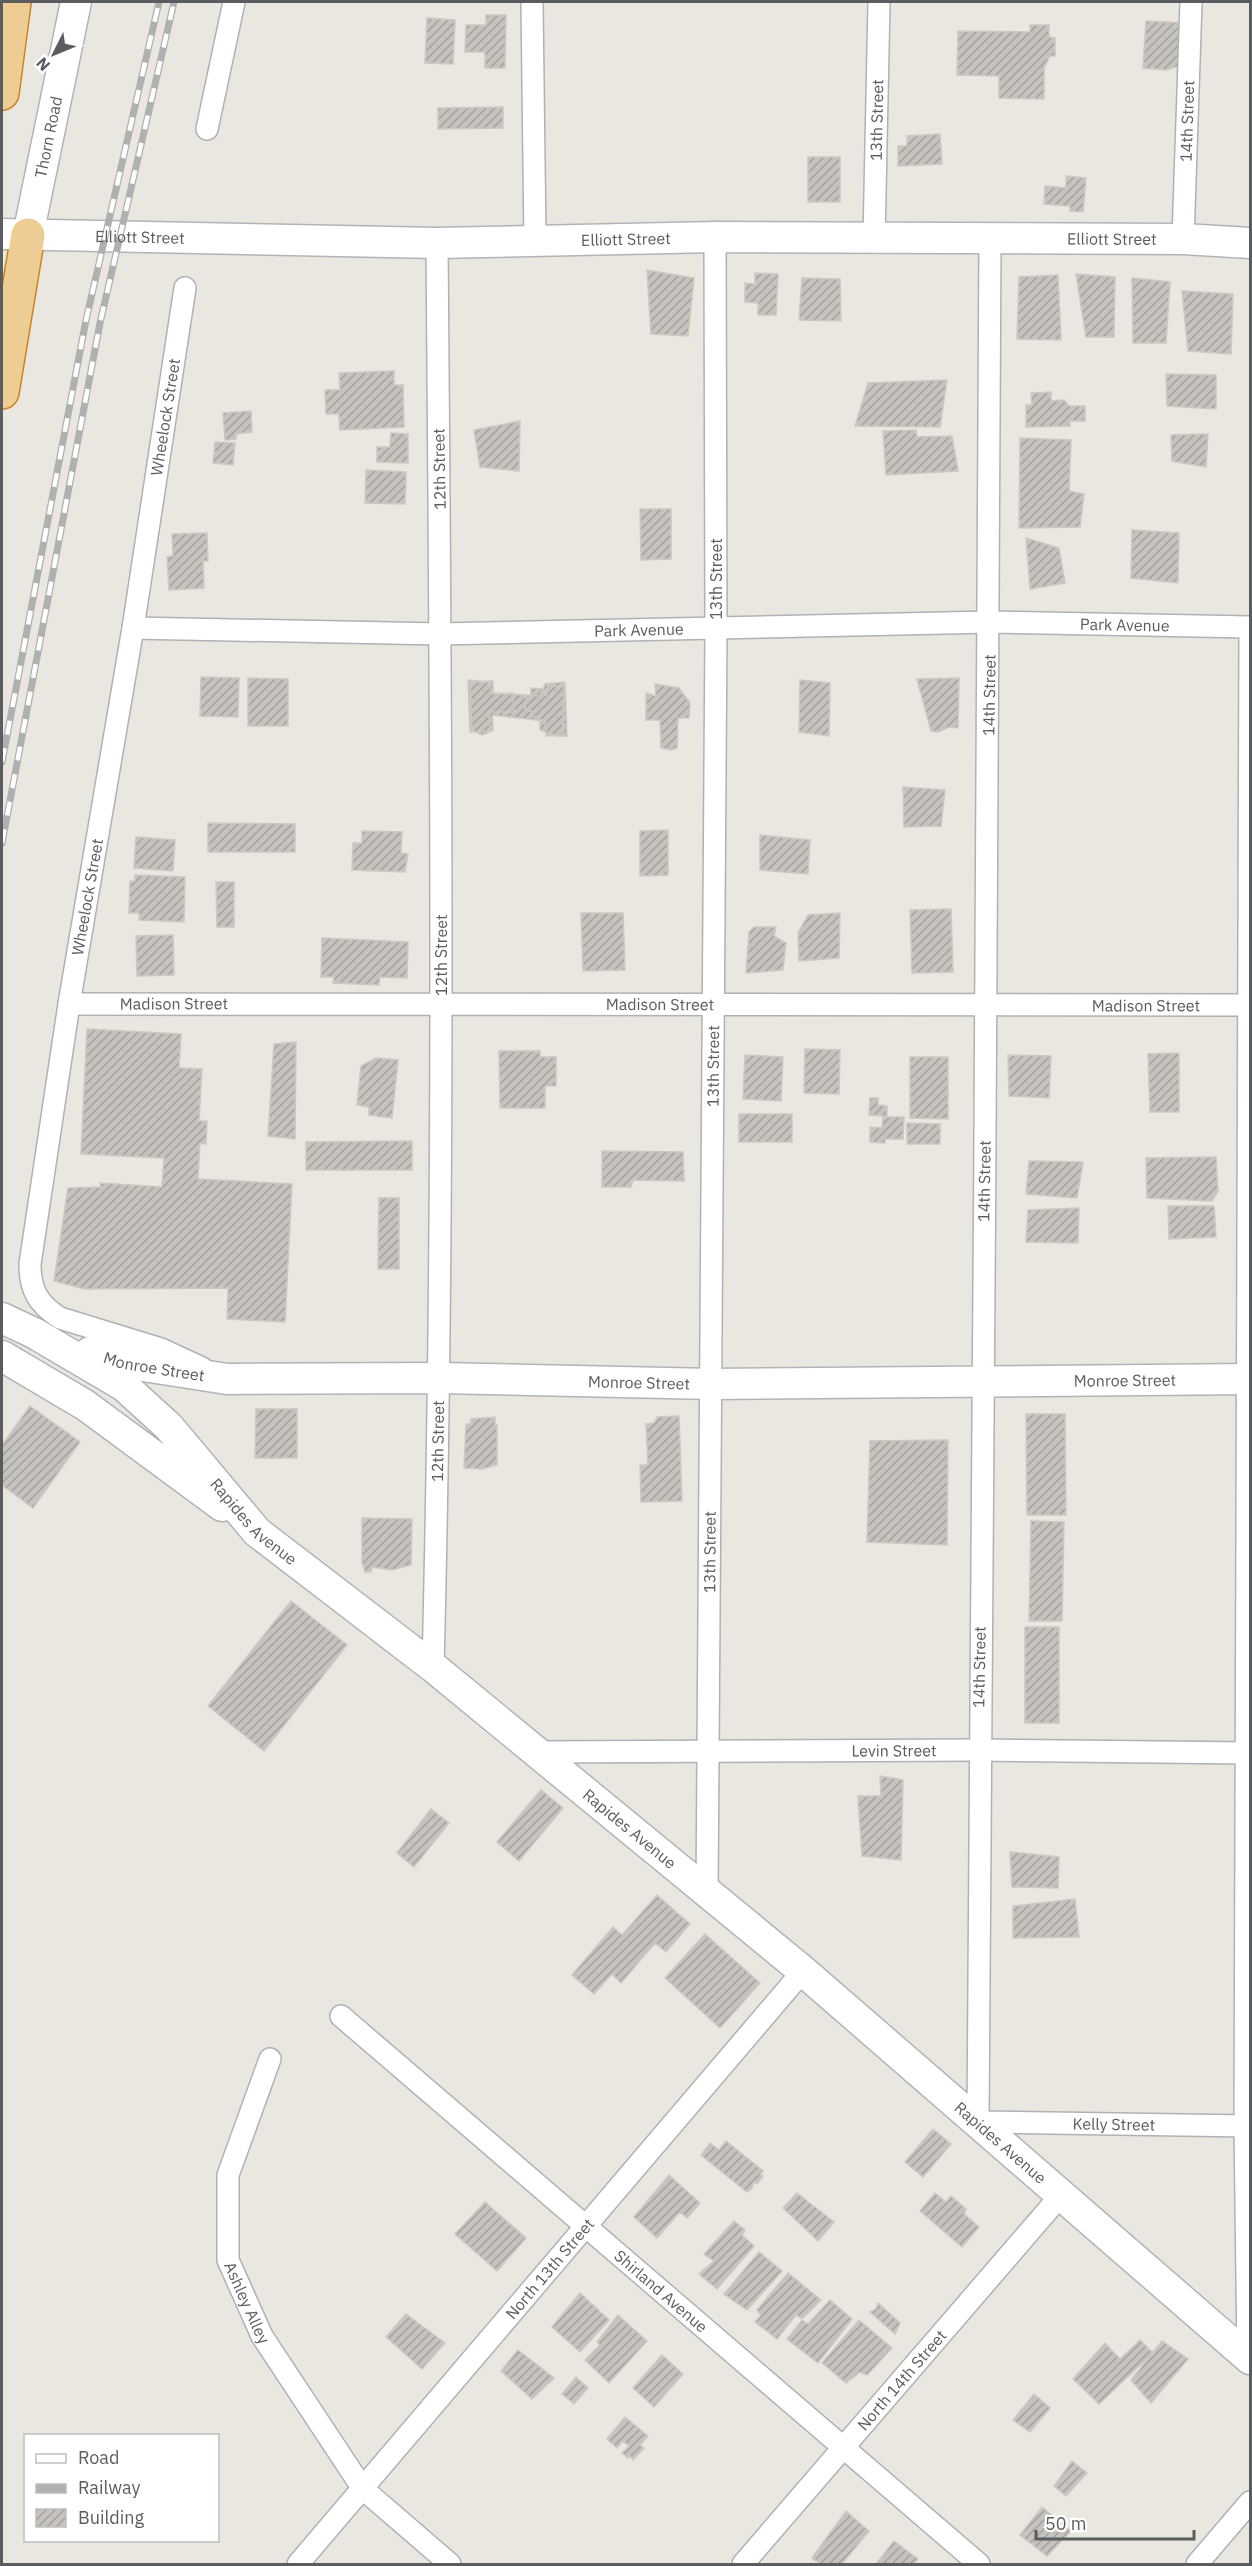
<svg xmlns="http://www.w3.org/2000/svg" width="1252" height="2566" font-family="'IBM Plex Sans',sans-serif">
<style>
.building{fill:url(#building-hatch);stroke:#cec8c0;stroke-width:1.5}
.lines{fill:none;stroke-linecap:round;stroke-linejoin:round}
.street-casing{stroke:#aeb2b5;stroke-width:24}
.secondary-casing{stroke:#b0b4b7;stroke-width:33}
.highway-casing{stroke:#ce831d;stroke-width:36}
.street{stroke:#fff;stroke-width:21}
.secondary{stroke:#fff;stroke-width:30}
.highway{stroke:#eecd94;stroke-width:33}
.rail-casing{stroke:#afb0b0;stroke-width:7}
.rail{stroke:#fff;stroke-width:4.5;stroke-dasharray:14;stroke-linecap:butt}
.labels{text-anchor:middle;stroke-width:5;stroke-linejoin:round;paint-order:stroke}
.street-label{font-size:16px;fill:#595d60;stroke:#fff}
</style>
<defs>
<pattern id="building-hatch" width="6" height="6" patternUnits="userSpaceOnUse" patternTransform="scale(1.5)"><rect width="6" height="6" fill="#c6c2bd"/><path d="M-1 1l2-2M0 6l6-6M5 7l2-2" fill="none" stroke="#a4a19d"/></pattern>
</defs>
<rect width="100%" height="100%" fill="#eae7e1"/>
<path class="building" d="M486 15H506L505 68H485V52H465L466 25H486Z
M427 18 455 20 453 64 425 63Z
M1146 21 1187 23 1185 64 1166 70 1143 68Z
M1030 25H1049V37L1055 38V56H1050L1044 68V99L999 98V76L957 75 958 31 1030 32Z
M503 107V128L438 129V108Z
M940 134 942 164 898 166V146H907V136Z
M808 157H840V202H808Z
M1066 176 1086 178 1083 212 1070 211V206L1044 204 1045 186 1066 188Z
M647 270 694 278 688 336 651 334Z
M755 273 778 274 776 315H758V303L745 302V283L755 284Z
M1076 274 1115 277 1114 337H1086Z
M1058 275 1061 340 1017 339 1019 277Z
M802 278 840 279 841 321 799 320Z
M1132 278 1170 282 1166 343H1133Z
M1182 291 1233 294 1231 354 1188 351Z
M394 371V385H403L404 427 340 430 339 414H326L325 390H340L339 373Z
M1166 374 1216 375V409L1167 406Z
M947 380 940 427 855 426 868 383Z
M1051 392V401L1064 400 1069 406H1085V421H1070V426L1026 427V405H1032L1031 393Z
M251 411 252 432 236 434V439L225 440 223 413Z
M520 421 519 471 480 467 474 430Z
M916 430 917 437 952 436 958 471 886 475 883 431Z
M391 433 408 434V463L377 462V447H390Z
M1208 434 1206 467 1172 461 1171 435Z
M1020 438 1071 440 1069 491 1084 494 1080 527 1019 528Z
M215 442 235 443 233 465 213 463Z
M366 470 406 472 405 504 365 503Z
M640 509H671V559L641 560Z
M1132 530 1179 533 1178 583 1131 578Z
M207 533 208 561H203L204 588 169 590 167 557 173 556 172 534Z
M1026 538 1059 548 1065 583 1030 589Z
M201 677 239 678 238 717 200 716Z
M248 678 288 679V726H248Z
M959 678 958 728 949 727 938 732 931 731 917 679Z
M468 680 488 682 492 693 540 696 545 684 564 682 563 735 546 736 545 721 492 715 493 731 470 732Z
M800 680 830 683 829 736 799 732Z
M493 681V694L513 693 514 712H489L490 732 482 735 472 730 470 682Z
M548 684 558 687 565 684 567 736H556L540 730V717L529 716 534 712 525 710 526 697 531 694V688L544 689 546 696Z
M655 684 679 688 690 703 689 718H678L677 748 671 750 661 748 660 720H646V693L656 696Z
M903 787 945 790 941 826 904 827Z
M208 823 295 824V852H208Z
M668 830V875L640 876V831Z
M362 831 402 832 401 853 408 854 405 872 352 870 353 843H362Z
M760 835 810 840 808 874 760 870Z
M136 837 175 840 173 871 134 868Z
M135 875 185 877 184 922 139 920V913H129L130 881H135Z
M216 882H234V927H217Z
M951 909 953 972 912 973 910 910Z
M581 913H623L625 970 583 971Z
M840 913 839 958 799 961 798 933 808 915Z
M754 927H776L774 936 786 943 783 970 746 973 749 932Z
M173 935 174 975 137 976 136 936Z
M322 938 408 942 407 978 380 977 379 985 333 983 334 977H321Z
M87 1029 181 1034 179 1068 202 1069 199 1121H207L206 1144 200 1143 198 1179 292 1184 285 1322 227 1319 228 1288 85 1289 54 1281 68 1188 101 1187 100 1183 162 1187 164 1158 81 1154Z
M296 1042 295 1139 268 1136 274 1044Z
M805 1049 840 1050 839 1094 804 1093Z
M499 1051H540V1057H556V1086H545V1108H500Z
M1179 1053V1112H1150L1148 1054Z
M745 1055 783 1057 781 1101 743 1099Z
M1008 1055 1051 1056 1049 1098 1009 1096Z
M910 1057H948V1119L910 1118Z
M376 1058 398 1060 392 1118 369 1115V1107L357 1105 361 1066Z
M870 1098H878V1105L887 1106V1117H904L903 1139H885V1143L870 1142V1127L882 1128 883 1116 869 1115Z
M739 1114H792V1142H739Z
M907 1123 940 1124V1144H907Z
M412 1141V1170H306V1142Z
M602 1151 683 1152 684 1181 633 1180 631 1187H602Z
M1216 1157 1218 1191 1212 1201 1147 1198 1146 1158Z
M1029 1161 1083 1162 1077 1198 1026 1194Z
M379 1198H399V1269H378Z
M1168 1206H1214L1216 1237 1169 1239Z
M1079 1208 1078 1243 1026 1242 1028 1210Z
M30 1406 80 1442 33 1508 2 1485V1445Z
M256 1409H297V1458H255Z
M1026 1414H1065L1066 1515H1027Z
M679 1416 682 1501 641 1502 640 1465H648L646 1424 654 1423 657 1417Z
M495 1417V1425H497V1465L482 1469 464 1468 466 1424H471V1419Z
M948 1440 947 1545 867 1542 870 1441Z
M362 1518 412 1519 411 1565 392 1570 372 1567 371 1572H365L362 1562Z
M1031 1521 1064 1522 1062 1621H1029Z
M291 1601 347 1645 264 1751 208 1706Z
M1025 1627H1059V1723H1025Z
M880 1776 903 1780 901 1860 862 1856 858 1796H881Z
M541 1790 563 1808 519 1861 497 1842Z
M431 1809 449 1823 414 1867 397 1853Z
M1010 1852 1059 1857 1058 1888 1012 1887Z
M657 1895 690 1924 666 1952 655 1943 621 1983 612 1974 594 1994 572 1975 613 1927 622 1935Z
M1075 1899 1079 1937 1013 1938V1906Z
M705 1934 760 1983 720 2028 665 1978Z
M933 2129 951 2144 923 2177 905 2162Z
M726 2141 763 2171 760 2175 763 2176 757 2184 754 2182 752 2188 747 2192 701 2155 710 2143 719 2150Z
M669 2175 700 2203 687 2218 680 2212 657 2238 634 2217Z
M797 2193 834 2222 818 2241 783 2208Z
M935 2193 946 2202 951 2196 966 2209 964 2214 979 2227 962 2247 920 2211Z
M485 2202 526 2238 497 2271 455 2234Z
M734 2221 745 2230 742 2235 754 2246 717 2289 699 2274 714 2261 704 2254Z
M759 2252 782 2271 747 2310 724 2294Z
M788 2273 821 2300 802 2319 796 2315 777 2339 755 2322 761 2315 757 2310Z
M580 2293 609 2320 580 2352 552 2327Z
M830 2300 852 2319 818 2363 787 2339 802 2320 808 2324Z
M878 2303 900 2323 895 2334 870 2312 876 2309Z
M406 2314 445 2343 422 2369 386 2337Z
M618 2315 647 2341 609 2383 585 2360 600 2345 597 2342Z
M859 2320 892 2348 867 2375 860 2372 846 2383 822 2363Z
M1140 2340 1153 2353 1099 2404 1073 2379 1105 2343 1120 2359Z
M1162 2341 1188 2359 1151 2403 1131 2380Z
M518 2350 554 2378 532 2399 501 2371Z
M662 2355 683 2374 654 2407 633 2388Z
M576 2377 588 2388 574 2404 562 2394Z
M1034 2394 1050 2408 1030 2432 1013 2420Z
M625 2417 648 2436 640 2445 644 2448 633 2460 630 2456 628 2458 622 2453 629 2446 623 2441 617 2448 607 2439Z
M1072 2461 1087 2473 1066 2496 1054 2486Z
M1042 2507 1071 2531 1047 2556 1020 2535Z
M846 2511 869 2531 842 2564H821L812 2558Z
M894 2541 918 2559 913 2564H876Z"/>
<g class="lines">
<g class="street-casing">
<g id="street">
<path d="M532 2 535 241"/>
<path d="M207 129 234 2"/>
<path id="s1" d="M1183 239 1191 2"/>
<path id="s2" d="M874 240 879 2"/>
<path id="s3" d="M990 240C990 867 980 1495 978 2122L1250 2126"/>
<path d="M185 288 133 628 69 1004 30 1264C30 1290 38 1304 60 1318L161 1349 202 1368"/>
<path id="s4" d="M133 628 440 634 990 622 1250 627"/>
<path id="s5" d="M69 1004C463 1001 857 1007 1250 1005"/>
<path id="s6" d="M433 1667C445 1193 441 718 437 243"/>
<path id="s7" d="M537 1752 978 1750 1250 1753"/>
<path id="s8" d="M707 1894 716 628 715 237"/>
<path id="s9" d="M341 2016 979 2564"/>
<path id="s10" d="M270 2059 228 2175V2260L262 2336 363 2489 450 2564"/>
<path d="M1248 2356 1245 2126 1250 633"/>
<path id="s11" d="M298 2564 803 1971"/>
<path id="s12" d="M743 2564 1061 2195"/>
<path d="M1197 2564 1250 2502"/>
</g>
</g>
<g class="secondary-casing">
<g id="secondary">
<path id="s13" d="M2 234 437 243 715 237 1183 239 1250 243"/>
<path id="s14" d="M28 235 76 2"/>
<path id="s15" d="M2 1318 34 1333 124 1386 169 1427 257 1532 433 1667 803 1971 1250 2359"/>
<path id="s16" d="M90 1352 124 1363 227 1379 440 1378 712 1384 1250 1379"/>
<path d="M2 1356 85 1405 222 1506"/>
</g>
</g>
<g class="highway-casing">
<path id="highway" d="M2 93 14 2
M2 392 28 235"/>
</g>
<use href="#street" class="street"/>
<use href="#secondary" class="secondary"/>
<use href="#highway" class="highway"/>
<g class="rail-casing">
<path id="rail" d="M2 762 86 320 159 2
M2 843 100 323 174 2"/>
</g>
<use href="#rail" class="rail"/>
</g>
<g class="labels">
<g class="street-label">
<text dy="6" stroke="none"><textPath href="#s1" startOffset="118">14th Street</textPath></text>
<text dy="6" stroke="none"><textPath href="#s2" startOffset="120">13th Street</textPath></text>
<text dy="6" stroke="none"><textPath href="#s14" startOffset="100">Thorn Road</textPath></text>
<text dy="6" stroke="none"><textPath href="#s13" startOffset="138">Elliott Street</textPath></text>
<text dy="6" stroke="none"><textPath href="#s13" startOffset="624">Elliott Street</textPath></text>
<text dy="6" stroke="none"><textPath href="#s13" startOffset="1110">Elliott Street</textPath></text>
<text transform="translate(165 417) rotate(-81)" y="6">Wheelock Street</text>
<text transform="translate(439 469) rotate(-91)" y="6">12th Street</text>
<text transform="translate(716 579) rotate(-90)" y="6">13th Street</text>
<text dy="6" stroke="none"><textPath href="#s4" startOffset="992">Park Avenue</textPath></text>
<text dy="6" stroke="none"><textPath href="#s4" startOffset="506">Park Avenue</textPath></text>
<text transform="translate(989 695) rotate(-89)" y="6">14th Street</text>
<text transform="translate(87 897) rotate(-80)" y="6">Wheelock Street</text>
<text dy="6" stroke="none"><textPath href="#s6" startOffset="712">12th Street</textPath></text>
<text dy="6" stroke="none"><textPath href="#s5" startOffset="591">Madison Street</textPath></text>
<text dy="6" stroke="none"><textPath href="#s5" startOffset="105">Madison Street</textPath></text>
<text dy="6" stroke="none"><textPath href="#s5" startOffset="1077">Madison Street</textPath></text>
<text dy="6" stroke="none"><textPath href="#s8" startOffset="828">13th Street</textPath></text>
<text transform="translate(984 1181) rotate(-89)" y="6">14th Street</text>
<text dy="6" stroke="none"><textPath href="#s16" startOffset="66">Monroe Street</textPath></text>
<text dy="6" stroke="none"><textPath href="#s16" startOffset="1038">Monroe Street</textPath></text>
<text dy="6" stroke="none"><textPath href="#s16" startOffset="552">Monroe Street</textPath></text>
<text dy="6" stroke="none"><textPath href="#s6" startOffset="226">12th Street</textPath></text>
<text dy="6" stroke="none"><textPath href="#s15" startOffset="328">Rapides Avenue</textPath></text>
<text dy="6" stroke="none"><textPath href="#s8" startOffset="342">13th Street</textPath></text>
<text transform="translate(979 1667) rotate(-89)" y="6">14th Street</text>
<text dy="6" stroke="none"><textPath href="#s7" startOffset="357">Levin Street</textPath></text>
<text dy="6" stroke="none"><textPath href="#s15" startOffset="814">Rapides Avenue</textPath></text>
<text dy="6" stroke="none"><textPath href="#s3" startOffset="2018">Kelly Street</textPath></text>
<text dy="6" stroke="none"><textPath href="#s15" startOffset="1300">Rapides Avenue</textPath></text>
<text dy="6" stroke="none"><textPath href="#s11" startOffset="388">North 13th Street</textPath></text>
<text dy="6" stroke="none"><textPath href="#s9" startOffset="422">Shirland Avenue</textPath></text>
<text dy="6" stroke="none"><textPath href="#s10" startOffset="255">Ashley Alley</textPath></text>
<text dy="6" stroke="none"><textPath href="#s12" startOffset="243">North 14th Street</textPath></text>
</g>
</g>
<rect width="1252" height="2566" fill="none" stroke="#595d60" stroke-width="6"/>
<rect x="24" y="2434" width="195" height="108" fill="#ffffff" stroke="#bdbebf" stroke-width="1.5"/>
<rect x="36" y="2454" width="30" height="9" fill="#ffffff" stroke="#bdbebf" stroke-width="1.5"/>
<text x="78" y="2464" font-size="18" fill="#595d60">Road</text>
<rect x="36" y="2484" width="30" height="9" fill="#afb0b0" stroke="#bdbebf" stroke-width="1.5"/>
<text x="78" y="2494" font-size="18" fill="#595d60">Railway</text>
<rect x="36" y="2509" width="30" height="18" fill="url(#building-hatch)" stroke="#bdbebf" stroke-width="1.5"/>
<text x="78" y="2524" font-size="18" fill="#595d60">Building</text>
<g transform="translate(54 54) rotate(227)" stroke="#ffffff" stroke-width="4.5" paint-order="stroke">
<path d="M0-4.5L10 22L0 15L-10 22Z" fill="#595d60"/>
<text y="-9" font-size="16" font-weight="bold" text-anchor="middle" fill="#595d60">N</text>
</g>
<path d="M1036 2530v9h158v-9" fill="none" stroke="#595d60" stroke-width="3"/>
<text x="1045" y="2530" font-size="18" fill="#595d60" stroke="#ffffff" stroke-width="4.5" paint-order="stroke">50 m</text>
</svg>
